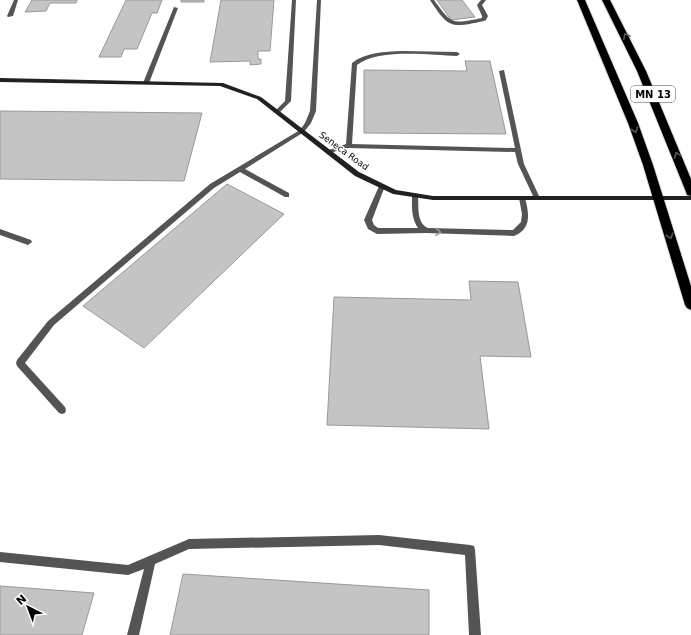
<svg xmlns="http://www.w3.org/2000/svg" width="691" height="635" font-family="'DejaVu Sans',sans-serif">
<style>
.building{fill:#c4c4c4;stroke:#989898}
.lines{fill:none;stroke-linecap:round;stroke-linejoin:round}
.highway-casing{stroke:#dbdbdb;stroke-width:2}
.lane{fill:#545454;fill-rule:evenodd}
.secondary{fill:#212121;fill-rule:evenodd}
.highway{fill:#000;fill-rule:evenodd}
.oneway{stroke:#595959}
.oneway2{stroke:#989898}
.labels{text-anchor:middle;stroke-width:3;stroke-linejoin:round;paint-order:stroke}
.far-street-label{font-size:9px;fill:#000;stroke:#fff}
.shield{fill:#fff;stroke:#4c4c4c;stroke-width:1}
.shield-label{font-size:10px;font-weight:bold;fill:#000}
</style>
<rect width="100%" height="100%" fill="#fff"/>
<path class="building" d="M32 0H77L76 3H50L46 11 25 12Z
M126 0H162L157 13H152L137 49H124L121 57H99Z
M181 0H204V2H181Z
M221 0H274L270 51H258V59H261V64L250 65V61L210 62Z
M437 0H462L475 17 451 20Z
M465 61H490L506 134 364 133V70L467 71Z
M0 111 202 113 184 181 0 179Z
M227 184 284 214 144 348 83 306Z
M469 281 518 282 531 357 480 356 489 429 327 425 334 297 471 300Z
M183 574 429 590V635H170Z
M0 586 94 593 82 635H0Z"/>
<g class="lines">
<g class="highway-casing">
<path id="highway" d="M577 0H585L638 123 653 165 691 286V310L687 308 685 305 643 165 628 123Z
M602 0H610L646 71 691 179V196L687 195 686 192 637 71Z"/>
</g>
<path class="lane" d="M14 0H18L13 16 8 17 7 16Z
M292 0H296L291 101 279 113 277 114 274 112 285 101Z
M317 0H321L316 111 311 123 304 132 245 169 289 193V197H285L240 172 214 188 54 325 25 363 65 407 66 410 65 413 62 414 59 413 17 366 16 363 17 360 48 321 210 184 300 130 305 123 310 111Z
M430 0H434C452 25 452 24 482 18V16L477 5 481 0H486L482 5 488 16 486 20 484 21C451 28 449 29 430 0Z
M174 7 178 8 149 83 144 84 143 83Z
M402 51 457 52 460 54 457 56C430 55 378 48 357 65L352 144 515 148 499 71 504 70 524 164 540 198 539 200H535L534 198 518 164 515 152 349 148 342 149 328 154 326 153V151L346 144 352 63C366 52 384 52 402 51Z
M380 184H382L385 186 372 220 374 225 378 228H418C411 218 412 207 412 195L415 193 418 195C419 206 416 223 428 228L513 230 521 222 522 214 519 198 522 196 525 198C529 213 532 229 514 236L426 233 377 234 368 229 364 220Z
M0 229 31 240 32 242 28 245 0 235Z
M379 535 470 545 474 546 475 550 481 635H469L465 555 379 545 189 549 155 564 139 635H127L144 569 128 575 0 562V552L128 565 189 539Z"/>
<path class="secondary" d="M0 78 223 83 261 97 359 172 396 190 433 196H691V200H433L393 194 355 176 257 99 220 86 0 82Z"/>
<use href="#highway" class="highway"/>
</g>
<defs><path id="oneway-chevron" d="M-2-3.5L2.5 0L-2 3.5" fill="none" stroke-width="1.6" stroke-linecap="round" stroke-linejoin="round"/></defs>
<g class="oneway">
<use href="#oneway-chevron" transform="translate(626 36) rotate(-118)"/>
<use href="#oneway-chevron" transform="translate(635 130) rotate(71)"/>
<use href="#oneway-chevron" transform="translate(677 155) rotate(-111)"/>
<use href="#oneway-chevron" transform="translate(670 236) rotate(73)"/>
</g>
<use class="oneway2" href="#oneway-chevron" transform="translate(438 232) rotate(1)"/>
<g class="labels">
<g class="far-street-label">
<text transform="translate(344 151) rotate(36)" y="3">Seneca Road</text>
</g>
<rect class="shield" x="631" y="86" width="44" height="16" rx="3"/>
<g class="shield-label">
<text x="653" y="98">MN 13</text>
</g>
</g>
<g transform="translate(28 607) rotate(318)" stroke="#ffffff" stroke-width="3" paint-order="stroke">
<path d="M0-3L7 15L0 10L-7 15Z" fill="#000000"/>
<text y="-6" font-size="11" font-weight="bold" text-anchor="middle" fill="#000000">N</text>
</g>
</svg>
